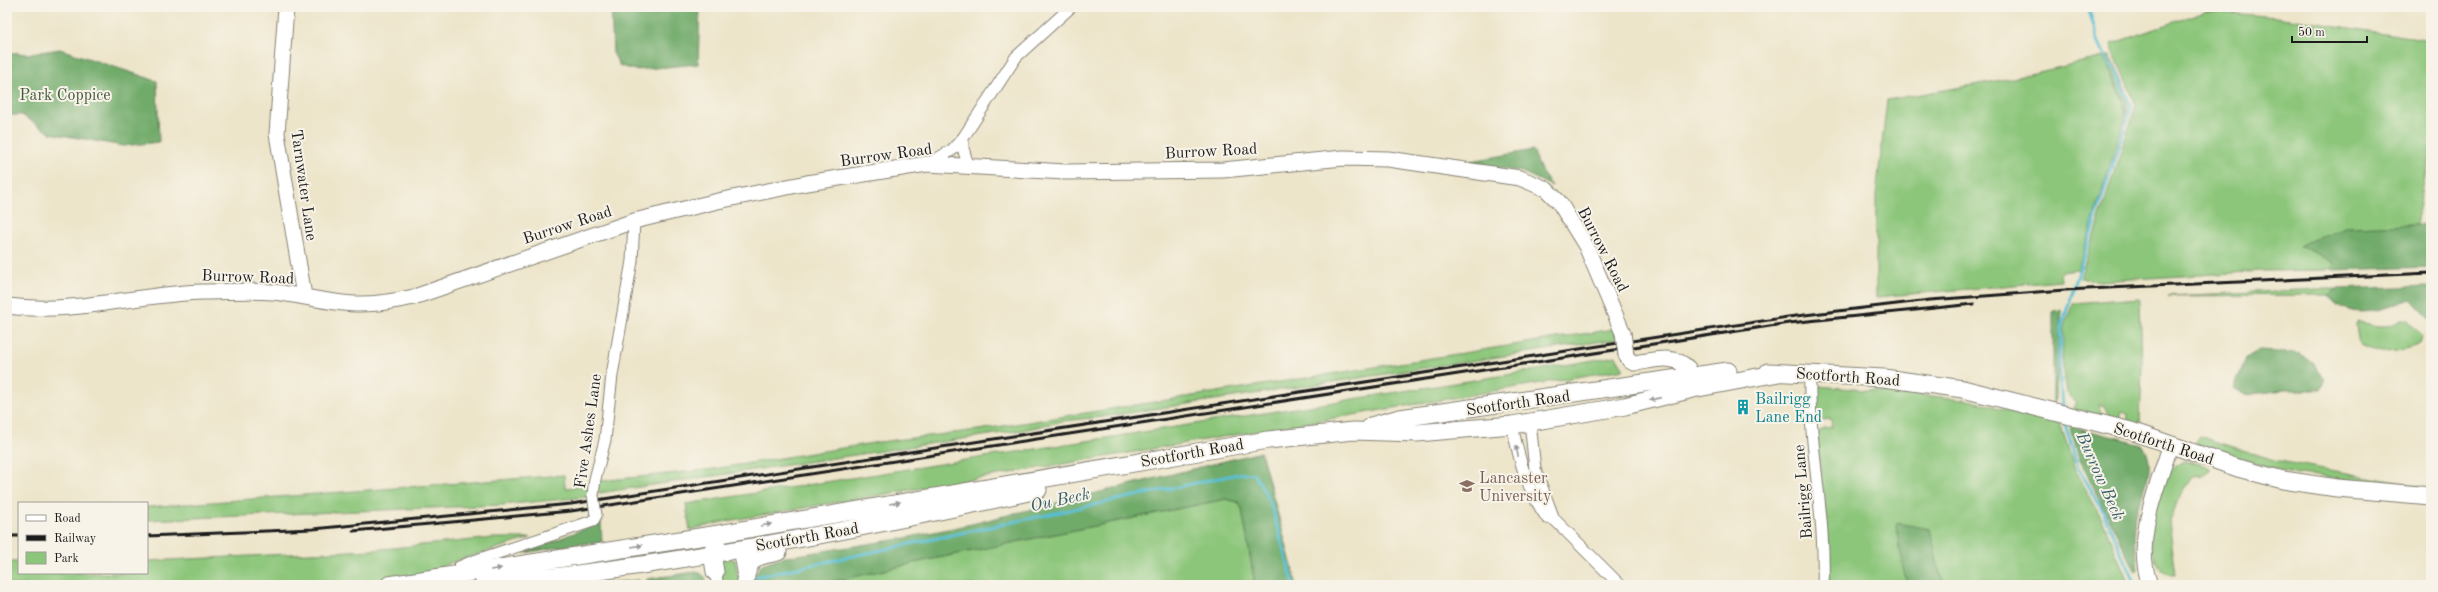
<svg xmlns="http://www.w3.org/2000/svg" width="2438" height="592" font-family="'Old Standard TT',serif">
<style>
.green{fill:#8cc67a;stroke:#54714b}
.forest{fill:#71ab6a;stroke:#466443}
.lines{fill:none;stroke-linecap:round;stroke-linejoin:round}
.stream{stroke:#57bfd4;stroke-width:3}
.street-casing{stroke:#848073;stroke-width:13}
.secondary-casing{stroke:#848073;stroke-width:17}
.primary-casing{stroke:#848073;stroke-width:19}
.street{stroke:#fff;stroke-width:11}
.secondary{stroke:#fff;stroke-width:15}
.primary{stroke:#fff;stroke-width:17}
.rail{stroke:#1c1c1c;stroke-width:3}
.street-bridge-casing{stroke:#848073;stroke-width:13;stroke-linecap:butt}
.secondary-bridge-casing{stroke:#848073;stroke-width:17;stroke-linecap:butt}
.street-bridge{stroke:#fff;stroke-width:11}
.secondary-bridge{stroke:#fff;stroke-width:15}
.oneway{fill:#999}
.labels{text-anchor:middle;stroke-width:4;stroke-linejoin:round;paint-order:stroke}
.park-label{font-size:16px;fill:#43583d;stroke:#f7f3e8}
.street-label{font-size:16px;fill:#1c1c1c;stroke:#f7f3e8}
.culture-label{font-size:16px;fill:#0d838f;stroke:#f7f3e8;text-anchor:start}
.education-label{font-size:16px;fill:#785e54;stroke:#f7f3e8;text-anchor:start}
.water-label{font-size:17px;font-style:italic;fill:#345d66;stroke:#f7f3e8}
</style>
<rect width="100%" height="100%" fill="#f7f3e8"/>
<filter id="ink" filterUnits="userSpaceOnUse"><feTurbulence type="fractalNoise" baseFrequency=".025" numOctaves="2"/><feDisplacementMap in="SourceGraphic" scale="8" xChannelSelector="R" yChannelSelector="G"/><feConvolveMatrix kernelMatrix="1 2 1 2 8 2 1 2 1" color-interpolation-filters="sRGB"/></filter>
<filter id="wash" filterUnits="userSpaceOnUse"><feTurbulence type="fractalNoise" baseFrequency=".012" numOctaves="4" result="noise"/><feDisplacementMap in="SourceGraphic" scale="16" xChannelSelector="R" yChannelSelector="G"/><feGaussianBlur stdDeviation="0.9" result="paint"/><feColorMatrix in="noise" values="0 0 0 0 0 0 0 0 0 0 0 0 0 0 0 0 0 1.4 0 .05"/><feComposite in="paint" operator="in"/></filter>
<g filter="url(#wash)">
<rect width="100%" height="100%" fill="#ede5ca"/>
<path class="green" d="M2206 11 2276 17 2431 40V142L2416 225 2349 227 2301 246 2334 262 2332 270 2264 271 2101 281 2080 278 2135 108C2131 86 2117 66 2111 44Z
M2104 57 2124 103 2125 116 2078 270 2060 272 2061 281 1876 297V195L1887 100 2008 79Z
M2320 289H2336L2329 295 2168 296Z
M2140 298 2142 365 2140 426 2127 422 2128 414 2122 412 2120 420 2110 417 2105 407 2099 405 2103 416 2072 408 2076 402 2067 394 2062 359 2064 326 2073 303Z
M2401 320H2408L2423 336 2420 344C2401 352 2379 356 2359 346L2356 325 2358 322C2375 324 2383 331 2401 320Z
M1614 329 1617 339 1102 417 1063 421 1023 430 599 493 597 489 600 481 714 469 879 442 978 430Z
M1616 356 1624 369 727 521 690 530 686 504 1531 371Z
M1819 386 1964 399 2060 423 2075 469 2102 519 2129 585H1829L1830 558 1817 434 1824 428 1832 427 1831 419 1821 420 1814 414 1815 390Z
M2199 436 2274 460 2424 487 2298 474 2266 467 2198 446 2196 441Z
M2185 461 2199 463 2211 469 2203 475 2193 476 2176 502 2169 522 2176 575C2149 577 2148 535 2151 516 2152 508 2164 477 2170 471 2174 466 2180 464 2185 461Z
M564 475 565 488 589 486 587 497 501 505 147 520V507Z
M1226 499 1238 502 1242 509 1255 585H819L923 561Z
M493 538H531L455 561 422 574 348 585H7V562H19V573H147V561L372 550Z
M722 558 735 560 740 585H723L720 567Z"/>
<path class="forest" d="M611 7H700L698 64 635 70 620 66 613 53Z
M60 49 157 81 159 142 123 146 50 133 22 115H7V52L28 54Z
M2110 55C2118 72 2135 98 2125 116L2124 103 2104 57Z
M1533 150 1542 173 1552 186 1522 172 1466 162Z
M2416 225 2431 226V267L2332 270 2333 262 2300 245 2349 227Z
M2431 286V320L2411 299C2382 309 2350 324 2329 295L2336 289Z
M2062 310 2056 396 2053 403V311Z
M2259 350 2294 352 2312 362 2326 379 2321 390H2284L2245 395 2234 388 2246 358Z
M2070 426 2142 444C2159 468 2141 491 2136 515 2133 531 2137 553 2138 570L2135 572 2078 455Z
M1261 452 1297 585H1255L1242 509 1238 502 1226 499 923 561 819 585H755V574L762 564 779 558 905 538 972 524Z
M601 522 602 543 577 544 524 553Z
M1897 523 1930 529 1940 574 1945 585H1907L1899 550Z
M695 572 700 573 706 578 704 585H585L639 580 640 583 647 582V579Z"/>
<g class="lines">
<path class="stream" d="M2062 409 2059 359 2062 325 2131 107 2117 72 2108 62 2099 43 2088 7
M2064 421 2078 467 2101 507 2135 585
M755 577 1243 473 1254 474 1264 490 1272 508 1294 585
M692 585H695"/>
</g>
</g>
<g filter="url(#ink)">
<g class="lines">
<g class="street-casing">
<path id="street" d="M963 138V148L968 165
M928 164 952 150 963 138 1016 57 1071 7
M1810 373C1808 444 1826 514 1823 585
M1530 422 1535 469 1554 519 1620 585
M1512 425C1519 459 1526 488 1547 518L1552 519
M593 495 595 479 605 440 612 375 632 261 634 221
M739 548 744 577
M715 572 718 585
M458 575 459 567 471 562 593 521 596 515"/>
</g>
<g class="secondary-casing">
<path id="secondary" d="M286 7 277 134 304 296
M7 306C75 315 135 294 203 292 226 292 250 290 273 292 302 295 332 304 360 304 379 304 396 301 414 297L634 221 718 201 807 183 927 164 1065 172 1223 170 1343 158 1388 159 1520 178 1546 189 1559 202 1586 246 1623 333
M1626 355 1630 361 1634 363C1653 361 1673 353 1688 368L1690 376
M2150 585C2133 539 2157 488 2171 444"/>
</g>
<g class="primary-casing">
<path id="primary" d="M1768 372 1884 378 1963 389 2131 431 2238 468 2283 480 2337 488 2431 496
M1371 426 1400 418 1728 371
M715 572 712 553 716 541
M745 581C749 557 756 556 778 552
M389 585 719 534 1268 440 1353 431 1417 433 1512 425 1625 406 1693 389 1779 373
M483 585C670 566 855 530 1038 490"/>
</g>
<use href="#street" class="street"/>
<use href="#secondary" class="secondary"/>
<use href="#primary" class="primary"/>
<path class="rail" d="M353 531 571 511 1789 323 1974 304
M7 536H19
M147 536 313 529 571 504 1788 317 1930 300 2065 290 2431 273"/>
<g class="street-bridge-casing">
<path id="street-bridge" d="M593 495 596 515"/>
</g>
<g class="secondary-bridge-casing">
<path id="secondary-bridge" d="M1623 333 1626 355"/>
</g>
<use href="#street-bridge" class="street-bridge"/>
<use href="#secondary-bridge" class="secondary-bridge"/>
</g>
<defs><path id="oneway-solid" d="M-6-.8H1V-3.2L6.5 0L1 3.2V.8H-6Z"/></defs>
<g class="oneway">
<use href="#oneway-solid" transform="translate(1655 399) rotate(167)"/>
<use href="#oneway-solid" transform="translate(1517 451) rotate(-102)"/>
<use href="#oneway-solid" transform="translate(895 503) rotate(-10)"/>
<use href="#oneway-solid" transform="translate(766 525) rotate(-10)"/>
<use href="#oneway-solid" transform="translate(637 546) rotate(-9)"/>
<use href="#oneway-solid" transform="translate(496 569) rotate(-9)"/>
</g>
</g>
<defs>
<g id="building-bare" transform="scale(1.2)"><path d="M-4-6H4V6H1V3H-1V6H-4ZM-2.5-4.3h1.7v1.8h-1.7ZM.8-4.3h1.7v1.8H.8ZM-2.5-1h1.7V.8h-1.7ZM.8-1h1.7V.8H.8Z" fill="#0f9aa8" stroke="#f7f3e8" stroke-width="2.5" paint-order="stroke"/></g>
<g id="university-bare" transform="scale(1.2)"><path d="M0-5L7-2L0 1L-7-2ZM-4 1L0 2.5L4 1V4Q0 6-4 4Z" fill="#8d6e63" stroke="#f7f3e8" stroke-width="2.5" paint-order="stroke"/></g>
</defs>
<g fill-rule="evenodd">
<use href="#building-bare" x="1743" y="407"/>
<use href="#university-bare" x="1467" y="486"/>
</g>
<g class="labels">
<g class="park-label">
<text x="65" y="100">Park Coppice</text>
</g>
<g class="street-label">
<text transform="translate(1211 150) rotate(-3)" y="6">Burrow Road</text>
<text transform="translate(886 154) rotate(-8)" y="6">Burrow Road</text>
<text transform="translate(305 185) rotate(82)" y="6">Tarnwater Lane</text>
<text transform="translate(567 224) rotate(-18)" y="6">Burrow Road</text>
<text transform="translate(1604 249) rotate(63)" y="6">Burrow Road</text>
<text transform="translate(248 276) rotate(2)" y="6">Burrow Road</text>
<text transform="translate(1848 376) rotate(4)" y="6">Scotforth Road</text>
<text transform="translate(1518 402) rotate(-8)" y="6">Scotforth Road</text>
<text transform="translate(587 431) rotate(-82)" y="6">Five Ashes Lane</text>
<text transform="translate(2164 443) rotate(18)" y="6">Scotforth Road</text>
<text transform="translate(1192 452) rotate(-10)" y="6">Scotforth Road</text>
<text transform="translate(1802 492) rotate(-95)" y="6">Bailrigg Lane</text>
<text transform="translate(807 536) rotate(-10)" y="6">Scotforth Road</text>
</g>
<g class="culture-label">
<text x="1755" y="404">Bailrigg<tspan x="1755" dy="18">Lane End</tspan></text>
</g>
<g class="education-label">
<text x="1479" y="483">Lancaster<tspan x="1479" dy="18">University</tspan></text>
</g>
<g class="water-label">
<text transform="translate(2101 476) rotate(66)" y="6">Burrow Beck</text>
<text transform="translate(1060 499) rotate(-12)" y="6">Ou Beck</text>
</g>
</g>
<rect width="2438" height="592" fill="none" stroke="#f7f3e8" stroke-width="24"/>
<rect x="18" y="502" width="130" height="72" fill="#f7f3e8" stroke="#9f9d96"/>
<rect x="26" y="515" width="20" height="6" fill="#ffffff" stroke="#9f9d96"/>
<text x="54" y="522" font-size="12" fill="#1c1c1c">Road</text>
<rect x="26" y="535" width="20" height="6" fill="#1c1c1c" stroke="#9f9d96"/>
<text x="54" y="542" font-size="12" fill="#1c1c1c">Railway</text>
<rect x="26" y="552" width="20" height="12" fill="#8cc67a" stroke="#9f9d96"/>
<text x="54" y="562" font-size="12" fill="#1c1c1c">Park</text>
<path d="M2292 36v6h75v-6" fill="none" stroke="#1c1c1c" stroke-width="2"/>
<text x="2298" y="36" font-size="12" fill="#1c1c1c" stroke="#f7f3e8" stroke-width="3" paint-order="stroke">50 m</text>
</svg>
